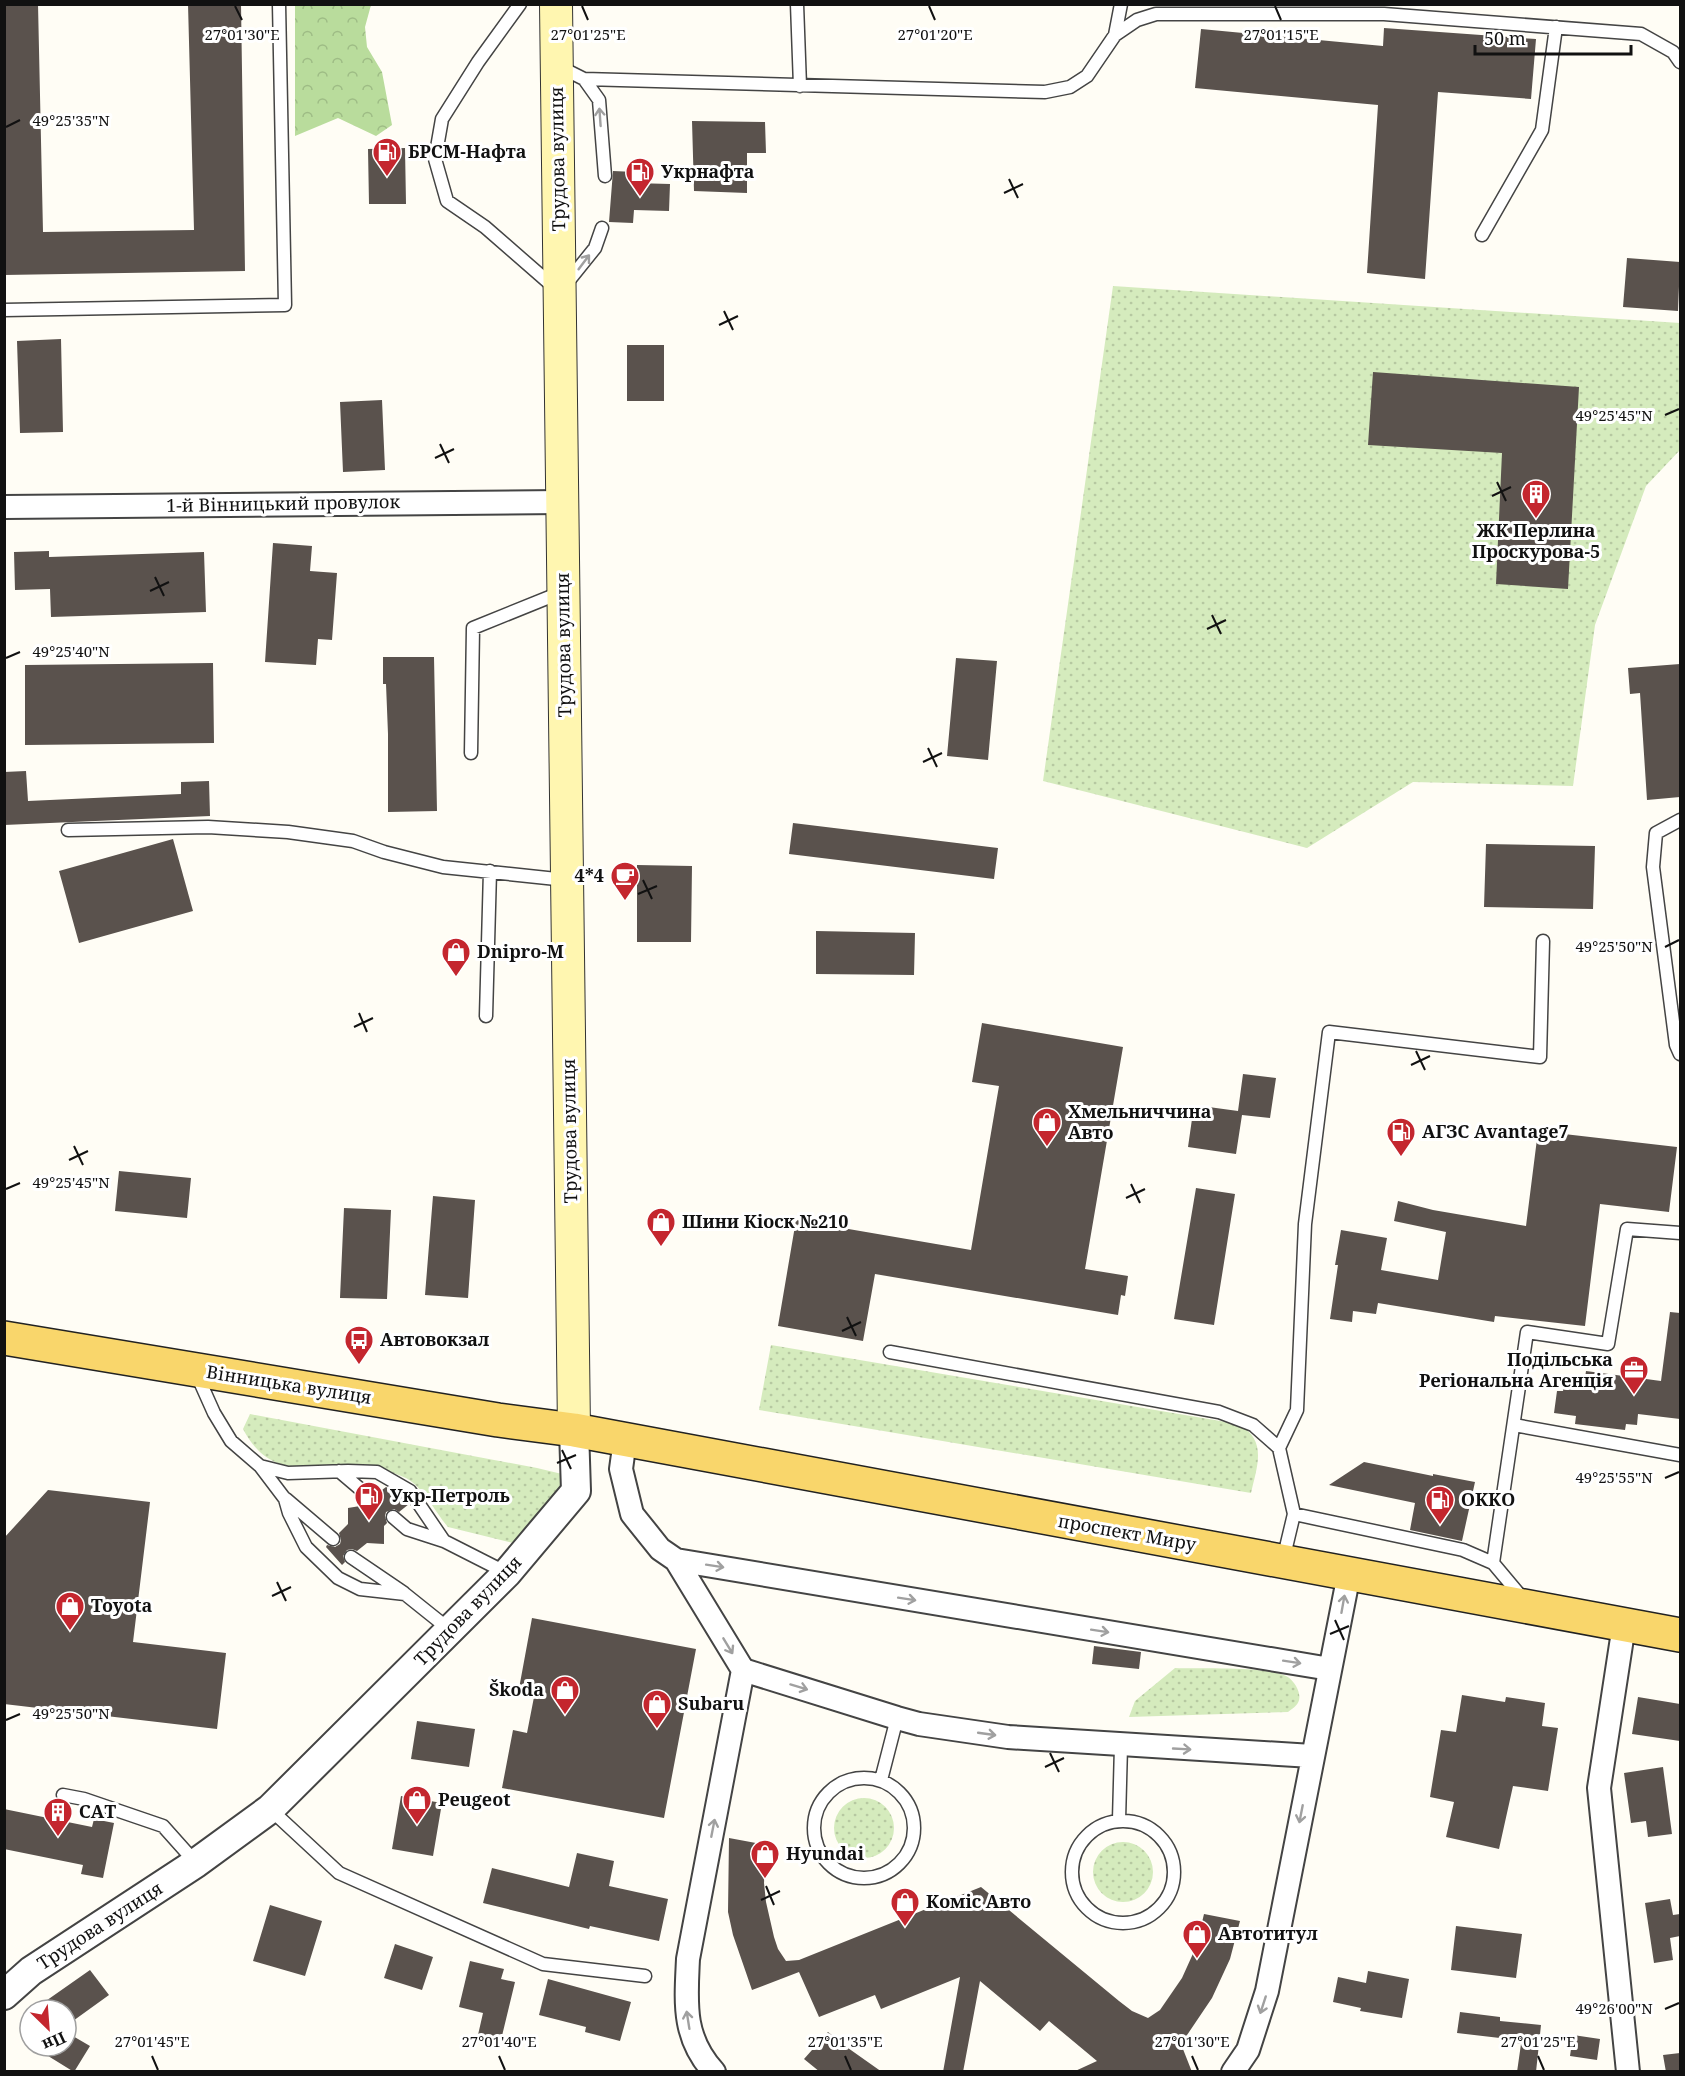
<svg xmlns="http://www.w3.org/2000/svg" width="1685" height="2076" font-family="'Noto Serif',serif">
<style>
.grass{fill:url(#grass-dots)}
.forest{fill:url(#forest-crowns)}
.building{fill:#5a524d}
.lines{fill:none;stroke-linecap:round;stroke-linejoin:round}
.service-casing{stroke:#444;stroke-width:15}
.minor-casing{stroke:#444;stroke-width:26}
.tertiary-casing{stroke:#444;stroke-width:32}
.secondary-casing{stroke:#333;stroke-width:34}
.primary-casing{stroke:#222;stroke-width:36}
.service{stroke:#fff;stroke-width:12}
.minor{stroke:#fff;stroke-width:22}
.tertiary{stroke:#fff;stroke-width:28}
.secondary{stroke:#fff6b0;stroke-width:32}
.primary{stroke:#f9d66b;stroke-width:33}
.oneway{stroke:#a0a0a0}
.ticks{fill:none;stroke:#111;stroke-width:2}
.labels{text-anchor:middle;stroke-width:6;stroke-linejoin:round;paint-order:stroke}
.poi-label{font-size:18px;font-weight:bold;fill:#111;stroke:#fff;text-anchor:start}
.street-label{font-size:18px;fill:#111;stroke:#fff}
.ticks-label{font-size:15px;text-anchor:middle;fill:#111;stroke:#fff;stroke-width:6;stroke-linejoin:round;paint-order:stroke}
</style>
<defs>
<pattern id="grass-dots" width="8" height="8" patternUnits="userSpaceOnUse" patternTransform="scale(1.5)"><rect width="8" height="8" fill="#d5ebbd"/><path d="M2 2h.1M6 6h.1" fill="none" stroke="#b6c8a1" stroke-width="1.8" stroke-linecap="round"/></pattern>
<pattern id="forest-crowns" width="20" height="18" patternUnits="userSpaceOnUse" patternTransform="scale(1.5)"><rect width="20" height="18" fill="#b9dc9c"/><path d="M2 6a3 3 0 1 1 6 0M12 15a3 3 0 1 1 6 0" fill="none" stroke="#9ebc85"/></pattern>
</defs>
<rect width="100%" height="100%" fill="#fffdf5"/>
<path class="grass" d="M1113 286 1680 323V450L1646 486 1595 625 1573 786 1413 782 1307 848 1043 781Z
M771 1345 1238 1424C1268 1440 1257 1466 1251 1493L759 1410Z
M250 1414 537 1468 562 1474 567 1479 517 1544 448 1527C435 1512 424 1488 406 1478 397 1474 371 1464 362 1464 314 1464 271 1483 243 1429Z
M1175 1668C1201 1669 1264 1666 1286 1676 1292 1679 1298 1687 1299 1694 1301 1703 1295 1707 1288 1712L1129 1717 1135 1701Z
M834 1828a30 30 0 1 1 60 0a30 30 0 1 1-60 0Z
M1093 1872a30 30 0 1 1 60 0a30 30 0 1 1-60 0Z"/>
<path class="forest" d="M295 5H371L365 27 367 47 382 72 392 125 376 136 338 118 295 136Z"/>
<path class="building" d="M4 4H38L43 232 194 230 188 4H241L245 271 4 275Z
M1384 28 1536 39 1531 99 1438 92 1425 279 1367 273 1378 105 1195 88 1201 29 1383 46Z
M692 121 765 122 766 153H747V193L694 191Z
M405 148 406 204H369L368 149Z
M613 171 635 172 634 183 670 184 669 211 634 210 633 223 609 222Z
M1627 258 1680 262 1678 311 1623 307Z
M61 339 63 432 20 433 17 341Z
M627 345H664V401H627Z
M1373 372 1579 387 1568 589 1496 584 1502 453 1368 445Z
M382 400 385 470 343 472 340 402Z
M273 543 312 546 310 571 337 573 332 640 318 639 316 665 265 662Z
M49 551V557L204 552 206 612 51 617 50 589 15 590 14 552Z
M383 657H434L437 811 388 812V734L386 684H383Z
M956 658 997 661 988 760 947 756Z
M213 663 214 743 25 745V665Z
M1680 664V797L1647 800 1640 693 1630 694 1628 668Z
M26 771 28 801 181 794V782L209 781 210 816 4 825V772Z
M793 823 998 848 994 879 789 854Z
M173 839 193 911 79 943 59 871Z
M1486 844 1595 846 1593 909 1484 907Z
M637 865 692 866 691 942H637Z
M816 931 915 933 914 975 816 974Z
M982 1023 1123 1047 1085 1269 1128 1276 1125 1296 1121 1295 1118 1315 875 1274 863 1341 778 1326 796 1220 971 1250 999 1086 972 1082Z
M1243 1074 1276 1078 1270 1118 1242 1115 1236 1154 1188 1147 1194 1105 1238 1111Z
M1538 1131 1677 1147 1669 1212 1600 1204 1585 1326 1495 1316 1494 1322 1378 1303 1376 1314 1353 1311 1352 1322 1330 1319 1338 1265H1335L1341 1230 1387 1238 1381 1270 1438 1280 1446 1232 1394 1221 1398 1201 1433 1210 1526 1226Z
M119 1171 191 1178 187 1218 115 1211Z
M1196 1188 1235 1194 1214 1325 1174 1319Z
M433 1196 475 1200 468 1298 425 1295Z
M344 1208 391 1210 387 1299 340 1298Z
M1670 1312 1680 1313V1419L1638 1414 1637 1425 1626 1424 1625 1430 1575 1424 1576 1416 1554 1413 1557 1391H1563L1566 1375 1585 1378 1586 1371 1661 1381Z
M1364 1462 1433 1476V1474L1475 1482 1462 1541 1410 1530 1415 1503 1329 1485Z
M386 1487 404 1497 409 1504 399 1512 394 1509 386 1512 385 1516 387 1523 384 1526V1544L367 1543 357 1551 352 1549 347 1550 343 1556 345 1562 342 1565 326 1547 327 1545 335 1547 340 1544 341 1540 339 1533 348 1524V1508L366 1505 375 1506 380 1501 378 1493Z
M48 1490 150 1502 133 1642 226 1653 217 1729 4 1704V1538Z
M532 1618 696 1649 664 1818 502 1788 513 1730 527 1733 534 1697 518 1694Z
M1094 1646 1141 1652 1139 1669 1092 1664Z
M1462 1695 1505 1702 1506 1697 1545 1703 1542 1726 1558 1728 1548 1791 1513 1786 1499 1849 1446 1837 1454 1802 1430 1797 1441 1730 1456 1732Z
M1638 1697 1680 1704V1741L1632 1734Z
M417 1721 475 1729 469 1767 411 1759Z
M1663 1767 1672 1834 1648 1837 1646 1821 1631 1823 1624 1773Z
M401 1796 442 1803 433 1856 392 1849Z
M4 1809 92 1827 94 1819 114 1823 103 1878 81 1874 83 1865 4 1849Z
M729 1838 766 1845 764 1883 766 1902 774 1937 778 1949 786 1961 799 1960 981 1887 1119 2001 1132 2011 1148 2018 1160 2010 1182 1978 1196 1947 1204 1914 1240 1921 1230 1959 1212 1998 1181 2044 1192 2072H1073L1097 2061 1049 2021 1040 2031 980 1981 963 2072H943L960 1977 881 2009 875 1995 819 2017 799 1972 752 1990 733 1935 728 1912Z
M577 1853 614 1861 609 1886 668 1899 659 1941 590 1926 589 1929 483 1903 492 1868 569 1887Z
M1670 1899 1673 1915 1680 1914V1936L1670 1938 1673 1960 1654 1963 1645 1903Z
M270 1905 322 1921 305 1976 253 1961Z
M1456 1926 1522 1934 1516 1978 1451 1970Z
M395 1944 433 1957 422 1990 384 1978Z
M470 1961 504 1969 501 1979 515 1982 501 2040 478 2035 483 2013 459 2007Z
M90 1970 109 1995 66 2026V2010H33Z
M1368 1971 1409 1979 1402 2018 1360 2011 1361 2008 1333 2002 1338 1977 1366 1983Z
M548 1979 631 2002 620 2041 585 2032 586 2027 539 2015Z
M1460 2012 1500 2017V2021L1541 2025 1536 2072H1517L1521 2044 1517 2043V2040L1457 2033Z
M66 2032 90 2046 74 2072 32 2046H66Z
M828 2032 848 2048 882 2072H820L804 2059Z
M1573 2035 1600 2039 1597 2060 1570 2056Z
M1680 2053V2072H1666L1663 2055Z"/>
<g class="lines">
<g class="service-casing">
<path id="service" d="M520 4 478 62 442 119 435 159 447 201 485 227 555 288
M797 4 800 86
M1115 35 1121 4
M557 75 570 72 584 79 599 100 605 176
M584 79 1045 92 1070 87 1087 76 1115 35 1137 20 1156 14H1384L1641 34 1673 52 1680 62
M1482 235 1542 130 1556 27
M566 284 595 248 602 228
M4 310 285 305 279 4
M471 753 473 628 562 592
M1680 820 1656 833 1653 867 1676 1045 1680 1054
M68 830 208 827 288 832 353 841 384 852 443 867 566 880
M486 1016 490 871
M890 1352 1219 1412 1253 1425 1279 1448 1294 1514 1283 1560
M197 1375 214 1413 231 1441 260 1466 288 1473 348 1471 377 1472 410 1491 444 1541
M1514 1425 1680 1455
M1279 1448 1297 1410 1305 1224 1329 1032 1540 1057 1543 941
M260 1466 285 1499 289 1513 306 1547 338 1578 360 1589 405 1594 450 1630
M339 1471 372 1499
M286 1499 333 1539
M1294 1514 1463 1550 1493 1563 1519 1594 1525 1598
M393 1517 407 1529 444 1541 507 1573
M351 1557 404 1593
M1493 1563 1527 1332 1608 1344 1627 1229 1680 1233
M814 1828a50 50 0 1 1 100 0a50 50 0 1 1-100 0Z
M881 1780 897 1718
M63 1795 84 1799 163 1826 196 1863
M270 1809 339 1873 543 1964 645 1976
M1119 1820 1121 1746
M1072 1872a51 51 0 1 1 102 0a51 51 0 1 1-102 0Z"/>
</g>
<g class="minor-casing">
<path id="minor" d="M4 507 562 502
M625 1440 621 1469 632 1514 660 1549 676 1560 1330 1669
M676 1560 743 1670 897 1718 919 1724 1008 1737 1312 1756
M1624 1625 1599 1788 1628 2072
M714 2072C682 2037 686 2002 688 1959L743 1670
M1233 2072 1248 2050 1267 1991 1349 1574"/>
</g>
<g class="tertiary-casing">
<path id="tertiary" d="M4 1995 31 1971 196 1863 270 1809 507 1573 576 1491 574 1430"/>
</g>
<g class="secondary-casing">
<path id="secondary" d="M556 4 574 1430"/>
</g>
<g class="primary-casing">
<path id="primary" d="M4 1338 498 1420 574 1430 1680 1635"/>
</g>
<use href="#service" class="service"/>
<use href="#minor" class="minor"/>
<use href="#tertiary" class="tertiary"/>
<use href="#secondary" class="secondary"/>
<use href="#primary" class="primary"/>
</g>
<defs><path id="oneway-shaft" d="M-6 0H5M1.5-3L5.5 0L1.5 3" fill="none" stroke-width="1.6" stroke-linecap="round" stroke-linejoin="round" transform="scale(1.5)"/></defs>
<g class="oneway">
<use href="#oneway-shaft" transform="translate(600 117) rotate(-94)"/>
<use href="#oneway-shaft" transform="translate(584 262) rotate(-53)"/>
<use href="#oneway-shaft" transform="translate(715 1566) rotate(9)"/>
<use href="#oneway-shaft" transform="translate(907 1599) rotate(9)"/>
<use href="#oneway-shaft" transform="translate(1343 1604) rotate(-80)"/>
<use href="#oneway-shaft" transform="translate(1100 1631) rotate(9)"/>
<use href="#oneway-shaft" transform="translate(728 1646) rotate(59)"/>
<use href="#oneway-shaft" transform="translate(1292 1662) rotate(9)"/>
<use href="#oneway-shaft" transform="translate(799 1687) rotate(17)"/>
<use href="#oneway-shaft" transform="translate(987 1734) rotate(8)"/>
<use href="#oneway-shaft" transform="translate(1182 1749) rotate(3)"/>
<use href="#oneway-shaft" transform="translate(1301 1814) rotate(101)"/>
<use href="#oneway-shaft" transform="translate(713 1828) rotate(-79)"/>
<use href="#oneway-shaft" transform="translate(1263 2005) rotate(108)"/>
<use href="#oneway-shaft" transform="translate(688 2020) rotate(-99)"/>
</g>
<path class="ticks" d="M235 6 242 20M582 6 588 20M929 6 935 20M1275 6 1281 20M6 127 20 120M1009 179 1018 198M1004 193 1023 184M724 311 733 330M719 325 738 316M1665 415 1679 409M440 444 449 463M435 458 454 449M1497 482 1506 501M1492 496 1511 487M155 577 164 596M150 591 169 582M1212 615 1221 634M1207 629 1226 620M6 658 20 652M928 748 937 767M923 762 942 753M643 880 652 899M638 894 657 886M1665 947 1679 940M359 1013 367 1032M354 1027 373 1018M1416 1051 1425 1070M1411 1065 1430 1056M74 1146 83 1165M69 1160 88 1151M1131 1184 1140 1203M6 1189 20 1183M1126 1198 1145 1189M847 1317 856 1336M842 1331 861 1322M562 1450 571 1469M557 1463 576 1455M1665 1478 1679 1472M277 1582 286 1601M272 1596 291 1587M1335 1620 1344 1640M1330 1634 1349 1626M6 1720 20 1714M1050 1753 1059 1772M1045 1767 1064 1758M766 1886 774 1905M761 1900 780 1891M1665 2009 1679 2003M152 2056 158 2070M499 2056 505 2070M845 2056 851 2070M1192 2056 1198 2070M1538 2056 1544 2070"/>
<defs>
<g id="fuel-pin" transform="scale(1.5)"><path d="M0 17L-7.5 6A9.5 9.5 0 1 1 7.5 6Z" fill="#c4262e" stroke="#fff"/><path d="M-5.5-6h7V0h2V4h1.3V-2.5L3-4.5l.8-.8L6-3V5H2.5V1h-1V6h-7ZM-4.2-4.7v3.2H.2V-4.7Z" fill="#fff"/></g>
<g id="building-pin" transform="scale(1.5)"><path d="M0 17L-7.5 6A9.5 9.5 0 1 1 7.5 6Z" fill="#c4262e" stroke="#fff"/><path d="M-4-6H4V6H1V3H-1V6H-4ZM-2.5-4.3h1.7v1.8h-1.7ZM.8-4.3h1.7v1.8H.8ZM-2.5-1h1.7V.8h-1.7ZM.8-1h1.7V.8H.8Z" fill="#fff"/></g>
<g id="cafe-pin" transform="scale(1.5)"><path d="M0 17L-7.5 6A9.5 9.5 0 1 1 7.5 6Z" fill="#c4262e" stroke="#fff"/><path d="M-5.5-4.5H6V0H3Q3 3.5 0 3.5H-2.5Q-5.5 3.5-5.5 0ZM3-3.2v2h1.7v-2ZM-6 4.5H4V6H-6Z" fill="#fff"/></g>
<g id="shop-pin" transform="scale(1.5)"><path d="M0 17L-7.5 6A9.5 9.5 0 1 1 7.5 6Z" fill="#c4262e" stroke="#fff"/><path d="M-5-2.5h2.3a2.7 3.5 0 0 1 5.4 0H5L5.5 6h-11ZM-1.5-2.5h3a1.5 2.3 0 0 0-3 0Z" fill="#fff"/></g>
<g id="bus-pin" transform="scale(1.5)"><path d="M0 17L-7.5 6A9.5 9.5 0 1 1 7.5 6Z" fill="#c4262e" stroke="#fff"/><path d="M-5-6H5V4H4V6H2V4H-2V6H-4V4H-5ZM-3.5-4V0h7V-4ZM-3.5 1.2v1.5H-2V1.2ZM2 1.2v1.5H3.5V1.2Z" fill="#fff"/></g>
<g id="office-pin" transform="scale(1.5)"><path d="M0 17L-7.5 6A9.5 9.5 0 1 1 7.5 6Z" fill="#c4262e" stroke="#fff"/><path d="M-6-3h4V-5.5h4V-3h4V5H-6ZM-1-4.5V-3h2v-1.5ZM-6 0V1H6V0Z" fill="#fff"/></g>
</defs>
<g fill-rule="evenodd">
<use href="#fuel-pin" x="387" y="152"/>
<use href="#fuel-pin" x="640" y="172"/>
<use href="#building-pin" x="1536" y="494"/>
<use href="#cafe-pin" x="625" y="876"/>
<use href="#shop-pin" x="456" y="952"/>
<use href="#shop-pin" x="1047" y="1122"/>
<use href="#fuel-pin" x="1401" y="1132"/>
<use href="#shop-pin" x="661" y="1222"/>
<use href="#bus-pin" x="359" y="1340"/>
<use href="#office-pin" x="1634" y="1370"/>
<use href="#fuel-pin" x="369" y="1496"/>
<use href="#fuel-pin" x="1440" y="1500"/>
<use href="#shop-pin" x="70" y="1606"/>
<use href="#shop-pin" x="565" y="1690"/>
<use href="#shop-pin" x="657" y="1704"/>
<use href="#shop-pin" x="417" y="1800"/>
<use href="#building-pin" x="58" y="1812"/>
<use href="#shop-pin" x="765" y="1854"/>
<use href="#shop-pin" x="905" y="1902"/>
<use href="#shop-pin" x="1197" y="1934"/>
</g>
<g class="labels">
<g class="poi-label">
<text x="408" y="158">БРСМ-Нафта</text>
<text x="661" y="178">Укрнафта</text>
<text x="1536" y="537" text-anchor="middle">ЖК Перлина<tspan x="1536" dy="21">Проскурова-5</tspan></text>
<text x="604" y="882" text-anchor="end">4*4</text>
<text x="477" y="958">Dnipro-M</text>
<text x="1068" y="1118">Хмельниччина<tspan x="1068" dy="21">Авто</tspan></text>
<text x="1422" y="1138">АГЗС Avantage7</text>
<text x="682" y="1228">Шини Кіоск №210</text>
<text x="380" y="1346">Автовокзал</text>
<text x="1613" y="1366" text-anchor="end">Подільська<tspan x="1613" dy="21">Регіональна Агенція</tspan></text>
<text x="390" y="1502">Укр-Петроль</text>
<text x="1461" y="1506">ОККО</text>
<text x="91" y="1612">Toyota</text>
<text x="544" y="1696" text-anchor="end">Škoda</text>
<text x="678" y="1710">Subaru</text>
<text x="438" y="1806">Peugeot</text>
<text x="79" y="1818">САТ</text>
<text x="786" y="1860">Hyundai</text>
<text x="926" y="1908">Коміс Авто</text>
<text x="1218" y="1940">Автотитул</text>
</g>
<g class="street-label">
<text transform="translate(558 159) rotate(-91)" y="6">Трудова вулиця</text>
<text transform="translate(283 504) rotate(-1)" y="6">1-й Вінницький провулок</text>
<text transform="translate(564 645) rotate(-91)" y="6">Трудова вулиця</text>
<text transform="translate(570 1131) rotate(-91)" y="6">Трудова вулиця</text>
<text transform="translate(289 1385) rotate(9)" y="6">Вінницька вулиця</text>
<text transform="translate(1127 1533) rotate(10)" y="6">проспект Миру</text>
<text transform="translate(468 1611) rotate(-46)" y="6">Трудова вулиця</text>
<text transform="translate(100 1926) rotate(-33)" y="6">Трудова вулиця</text>
</g>
</g>
<g class="ticks-label">
<text x="242" y="40">27°01'30"E</text>
<text x="588" y="40">27°01'25"E</text>
<text x="935" y="40">27°01'20"E</text>
<text x="1281" y="40">27°01'15"E</text>
<text x="71" y="126">49°25'35"N</text>
<text x="1614" y="421">49°25'45"N</text>
<text x="71" y="657">49°25'40"N</text>
<text x="1614" y="952">49°25'50"N</text>
<text x="71" y="1188">49°25'45"N</text>
<text x="1614" y="1483">49°25'55"N</text>
<text x="71" y="1719">49°25'50"N</text>
<text x="1614" y="2014">49°26'00"N</text>
<text x="152" y="2047">27°01'45"E</text>
<text x="499" y="2047">27°01'40"E</text>
<text x="845" y="2047">27°01'35"E</text>
<text x="1192" y="2047">27°01'30"E</text>
<text x="1538" y="2047">27°01'25"E</text>
</g>
<rect width="1685" height="2076" fill="none" stroke="#111111" stroke-width="12"/>
<g transform="translate(48 2028) rotate(155)"><circle r="28" fill="#ffffff" stroke="#a0a0a0" stroke-width="1.5"/>
<path d="M0-4.5L10 22L0 15L-10 22Z" fill="#c4262e"/>
<text y="-9" font-size="16" font-weight="bold" text-anchor="middle" fill="#111111">Пн</text>
</g>
<path d="M1475 45v9h156v-9" fill="none" stroke="#111111" stroke-width="3"/>
<text x="1484" y="45" font-size="18" fill="#111111" stroke="#ffffff" stroke-width="4.5" paint-order="stroke">50 m</text>
</svg>
